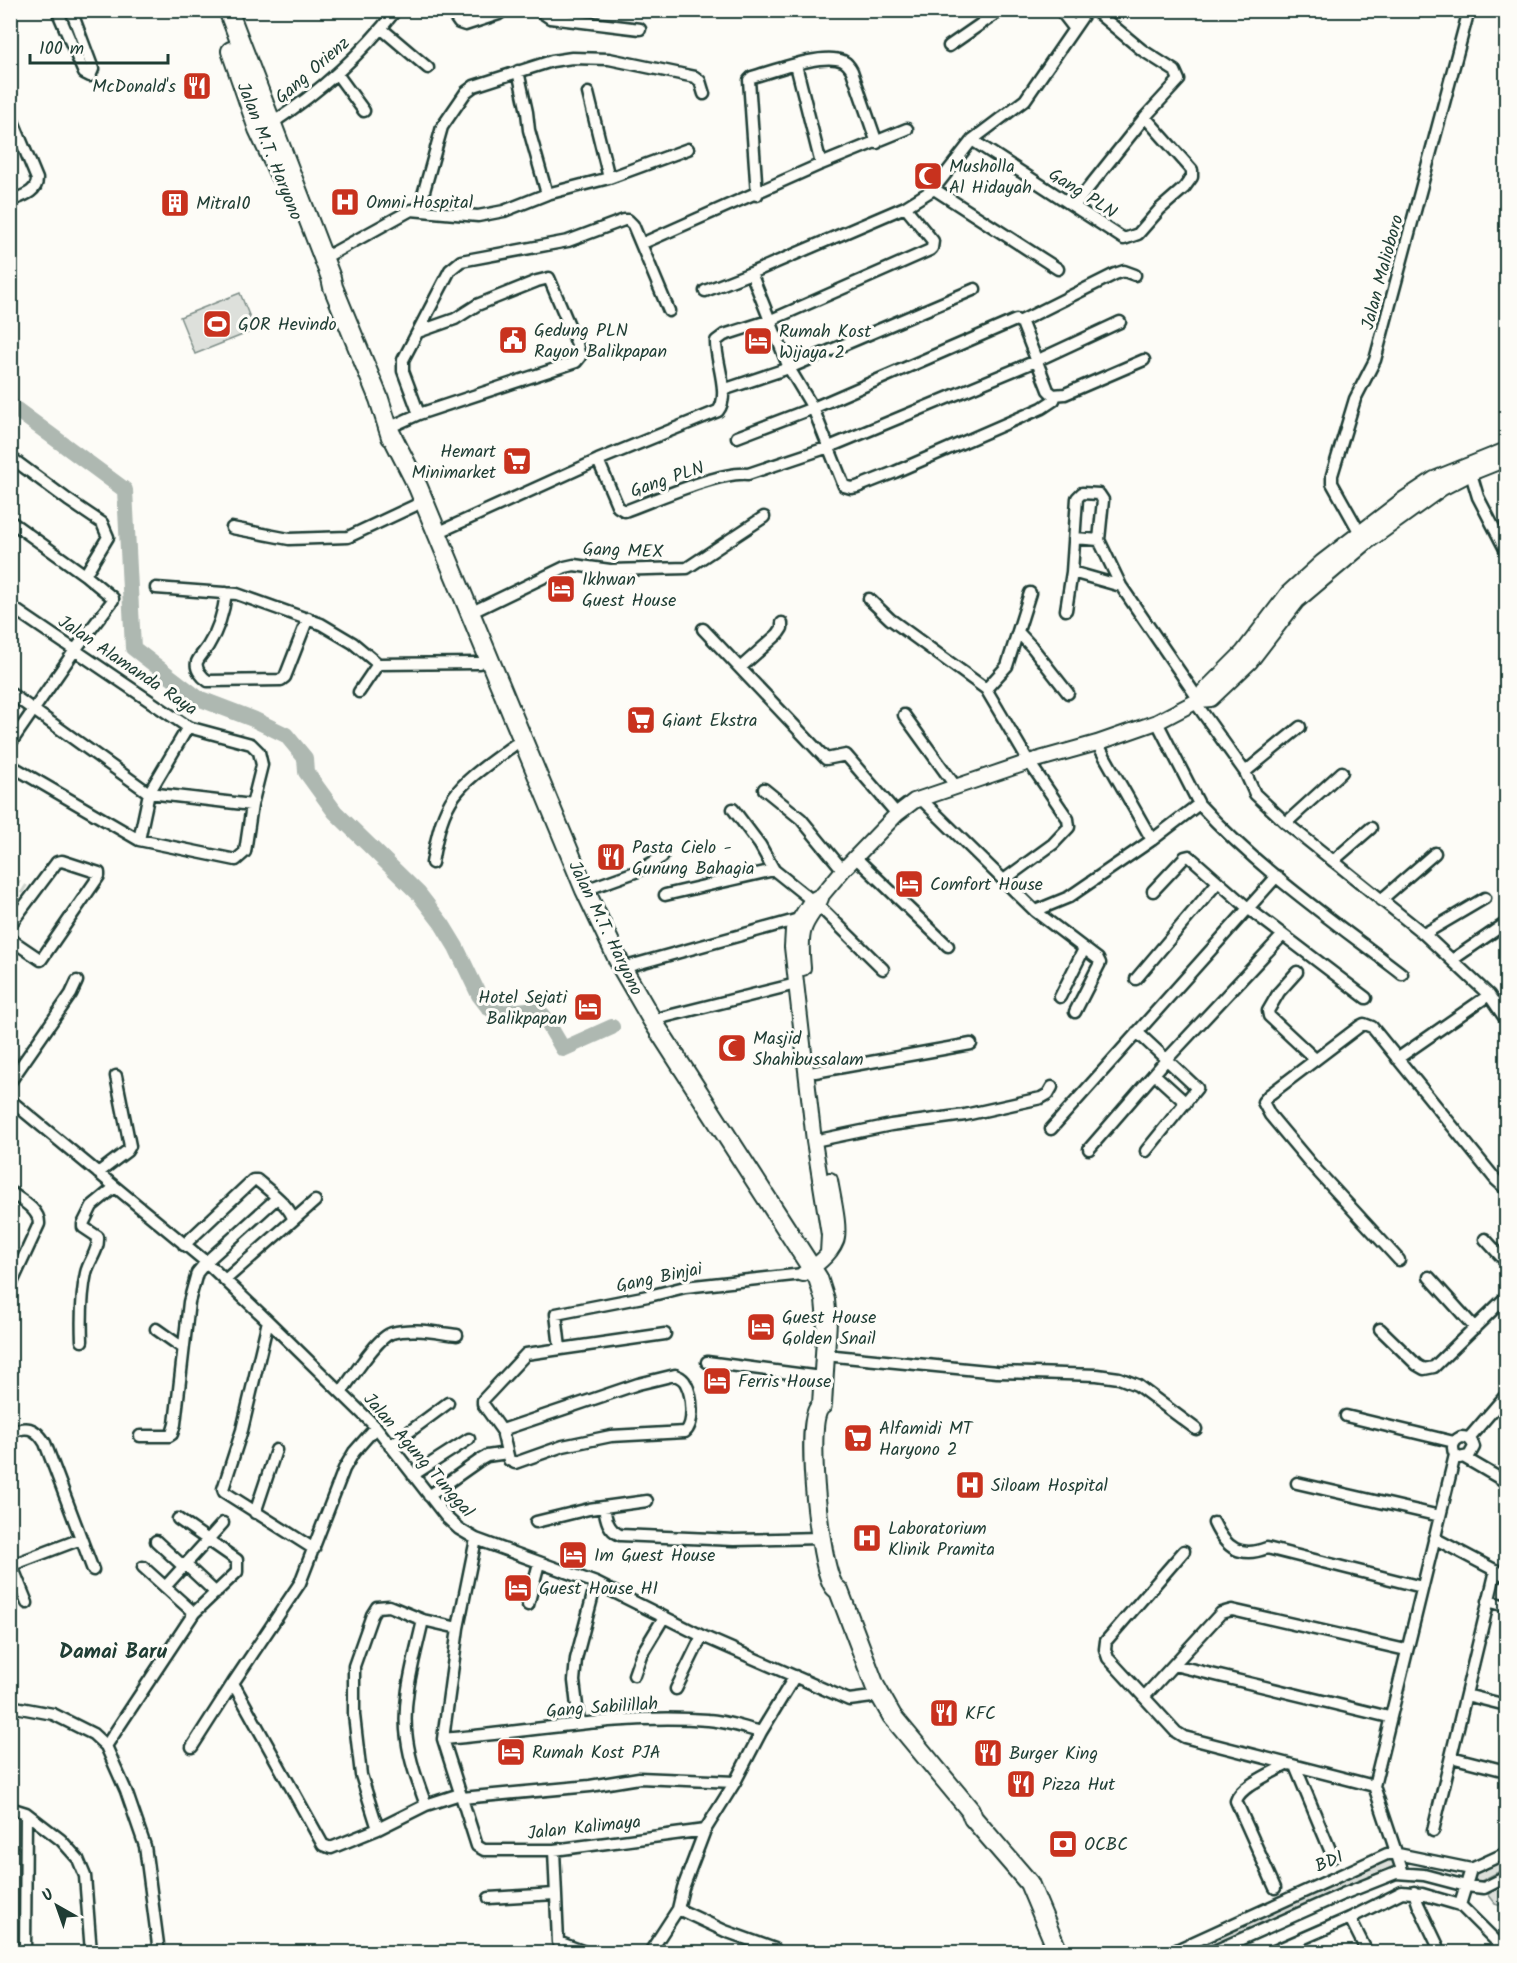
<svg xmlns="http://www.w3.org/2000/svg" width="1517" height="1963" font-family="Kalam,sans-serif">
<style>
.green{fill:#dde0db;stroke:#7e8e88;stroke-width:1.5}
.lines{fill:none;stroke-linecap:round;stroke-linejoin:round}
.river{stroke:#aeb8b1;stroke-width:16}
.minor-tunnel{stroke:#d1d6d0;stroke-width:10;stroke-dasharray:10 5;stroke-linecap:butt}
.minor-casing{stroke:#1f3d34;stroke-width:15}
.tertiary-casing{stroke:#1f3d34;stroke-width:18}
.primary-casing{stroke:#1f3d34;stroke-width:22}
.minor{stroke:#fdfcf7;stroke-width:10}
.tertiary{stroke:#fdfcf7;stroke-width:14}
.primary{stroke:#fdfcf7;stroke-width:18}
.labels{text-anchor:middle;stroke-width:6;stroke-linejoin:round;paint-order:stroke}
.street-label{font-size:18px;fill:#1f3d34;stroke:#fdfcf7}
.poi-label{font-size:18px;fill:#1f3d34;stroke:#fdfcf7;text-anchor:start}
.quarter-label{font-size:21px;font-weight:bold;fill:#1f3d34;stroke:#fdfcf7}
</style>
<rect width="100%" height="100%" fill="#fdfcf7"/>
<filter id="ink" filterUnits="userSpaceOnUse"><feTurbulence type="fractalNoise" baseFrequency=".0167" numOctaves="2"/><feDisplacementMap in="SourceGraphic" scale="12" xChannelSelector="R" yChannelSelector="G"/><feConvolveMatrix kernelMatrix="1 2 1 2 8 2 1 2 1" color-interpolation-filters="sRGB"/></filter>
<g filter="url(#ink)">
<path class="green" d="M240 293 255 330 195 354 180 317Z
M1388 1857 1393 1858 1396 1865 1200 1952H1179Z
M1506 1860V1868L1481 1881H1474L1476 1873Z
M1506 1884V1902L1501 1905 1495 1903 1488 1894Z"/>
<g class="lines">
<path class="river" d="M10 405 125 490 133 648 198 698 253 719 286 735 305 758 306 772 335 812 419 894 442 924 456 947 479 995 489 1008 498 1013 536 1009 543 1015 563 1049 612 1027"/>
<path class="minor-tunnel" d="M10 880 25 890"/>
<g class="minor-casing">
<path id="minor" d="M57 10 84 73 90 76 93 69 71 10
M450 10 459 23 465 25 499 14 503 10
M538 10 550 18 640 29
M1060 10 1074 28
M382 29 428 68
M949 46 1001 10
M796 65 821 164
M518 71 527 112 529 130 547 194
M337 74 364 111
M10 114 37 179C37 193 22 196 10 201
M271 124C318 93 361 55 396 10
M972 140 1025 100 1087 10
M609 178 688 149
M934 189 1058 269
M757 195 749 80 752 77C774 71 822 52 843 61 847 63 850 67 852 71L877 143
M1074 206 1145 117 1179 80 1175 71 1142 50 1094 10
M419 209 442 127 466 92 474 86 552 61 572 58 609 59 695 77 700 81 704 94
M641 244 821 164 907 129
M324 258 411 210 478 216 504 211 547 194 609 178 588 93
M705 291 751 273
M1021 321 1115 274 1124 271 1135 275
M723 390 789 368 975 289
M1056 395 1054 400 1042 408 895 472 857 487 851 488 844 486 813 408 789 368 751 273 905 207 934 189 972 140 1124 239 1138 234 1160 209 1184 188 1192 177V170L1145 117
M419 414 403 371V360L450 270 461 261 568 241 624 220H628L633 225 669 311
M388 428 419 414 576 362 580 357 577 344 549 278 537 281 477 305 455 319 418 332
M737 437 813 408 1016 320 1022 323 1048 390 1053 395 1065 394 1144 360
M10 457 68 500 102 523 108 537 85 575
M598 460 618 507 625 511C655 500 720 471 748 474L829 447 1036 361 1120 322
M1469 467 1478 497 1506 551
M10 521 85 575 113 598V600L75 650 10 744
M232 528 289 539 348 537 414 506
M437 533 598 460 718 411C731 395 715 360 716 341L724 335 771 320 930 250 932 248 933 241 905 207
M1360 533 1332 483V475L1355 399 1375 360 1469 10
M1075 538 1099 540
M1072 572 1121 586
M156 588 237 594 321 624 353 643 378 664 479 663
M226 593C224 611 218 630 208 646 205 651 199 657 197 662 195 669 202 677 208 681L281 680 285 677 308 618
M869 599 890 619 986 689 1029 762 1068 819 1069 827 1053 844 1005 879
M10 606 188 727 251 744 259 752 262 765 252 805 245 852 236 860 139 840 10 765
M1066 610 1072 572 1077 498 1082 493 1099 494 1103 500 1099 540 1121 586 1199 700
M470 613 565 567 574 565 610 570 687 568 764 517
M703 629 826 759 846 755 897 814
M1019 633 1032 647 1068 693
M740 668 778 634 782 628V623
M986 689 1007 666 1030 593
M359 692 378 664
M10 693 149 793 252 805
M1195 702 1245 772 1255 794 1286 823 1424 934 1489 995 1506 1020
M904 715 956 787
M1097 743 1152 840
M1245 772 1300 727
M764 789 801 819 843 870
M920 798 1035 911 1098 959 1100 963 1075 1012
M1199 804C1258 869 1332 920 1402 974
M733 809 760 845 774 870
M1286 823 1342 772
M139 840 149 793 188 727
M856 858 948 946
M1333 861 1371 828
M432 863C444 792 458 786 514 745
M585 890 638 871 662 857
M1153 891 1185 857 1189 856 1249 909 1366 998
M665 895 774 870 819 906 883 969
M1381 900 1435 853
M1035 911 1069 897 1152 840 1199 804 1157 722
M10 925 57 862 62 861 99 873V876L41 960 10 939
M1424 934 1485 898
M1452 960 1506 923
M622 968 799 919
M1297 972 1279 992 1268 1011 1269 1016 1315 1059
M1136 979 1218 882
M1060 997 1084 949
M652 1020 796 984
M1137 1032 1197 1088 1146 1151
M1397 1059 1489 995
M815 1072 971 1044
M1154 1074 1186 1103
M10 1082 71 994 77 981
M10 1100 206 1262 268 1321 376 1427 446 1517 459 1529 476 1539 596 1583 700 1635 849 1700 880 1696
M1051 1129 1277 876
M814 1141 891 1125 965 1115 1041 1098 1048 1094 1052 1087
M1089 1149 1167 1059 1283 935
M98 1173 127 1151 130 1146 116 1076
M10 1192C21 1200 40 1210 39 1224L10 1287
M1485 1239 1506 1262
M184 1245 253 1180H257C267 1189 292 1207 293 1220
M1399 1260 1311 1164 1270 1115 1263 1102 1269 1095 1360 1026 1364 1024 1372 1027 1496 1180 1506 1189
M1429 1277 1475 1328
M225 1280 315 1201
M268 1321 242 1430 223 1489 224 1492 314 1549
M156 1329 183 1348
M1380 1329 1417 1365 1424 1369 1434 1367 1506 1297
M82 1341C81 1317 81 1296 86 1273 89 1260 99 1251 98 1237L83 1227V1224L92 1206 115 1187
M560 1348 556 1314 653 1295 685 1287 803 1274
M825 1355 997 1372 1097 1375 1119 1378 1137 1385 1196 1429
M707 1362 813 1376
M675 1375C680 1377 684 1379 686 1384 692 1395 695 1424 685 1432L611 1436 563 1446 515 1463 509 1460 503 1435 505 1429 638 1384Z
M341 1392C352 1378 377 1337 392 1333 413 1327 437 1333 457 1335
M1346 1416 1454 1442
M503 1432 483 1404V1400L526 1354 665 1334
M10 1433C26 1425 35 1427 45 1443L93 1570
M140 1436H169L172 1434 175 1424 189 1302 197 1273 206 1262 277 1198
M1469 1438 1506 1395
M390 1446 448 1403
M1465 1458 1506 1482
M413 1475 469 1439
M1297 1483 1440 1516
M429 1496 480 1460 487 1456 507 1453
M604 1507C606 1519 608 1530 620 1535L734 1540 820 1538
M255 1513 276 1450
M536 1522 589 1509 647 1501
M1214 1523C1226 1549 1241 1558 1267 1548L1422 1587
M1434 1538 1506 1576
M476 1539 458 1628 443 1739 477 1846 484 1850H554L705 1830
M156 1541 184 1567
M1184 1551 1106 1641 1105 1649 1108 1658 1176 1732 1184 1737 1374 1786
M10 1561 27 1603
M12 1565 81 1539
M186 1565 216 1593
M143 1567 194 1613
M165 1587 223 1523
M1488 1601 1506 1606
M528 1605 539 1563
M423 1620C415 1657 401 1700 407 1739 410 1762 418 1783 426 1805
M1174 1665 1389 1717
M634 1675 641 1655 664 1617
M233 1683 300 1583 344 1469 354 1452 376 1427
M676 1689 702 1636
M1466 1695 1506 1705
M1144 1697 1221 1613 1232 1610 1406 1650
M10 1706 53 1714 93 1734 106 1746 126 1791 145 1846 159 1952
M579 1723 574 1681 576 1659 596 1583
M443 1739C531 1732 619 1713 708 1720 726 1721 744 1728 761 1732
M106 1746 194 1613 237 1572V1560L178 1519
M192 1747 233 1683 323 1845 331 1848 378 1829 426 1805 460 1794
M1451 1757 1506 1771
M1295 1766 1333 1857
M462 1798 590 1786 639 1778 735 1782
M10 1808 26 1813 61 1840 78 1859 85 1876 91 1952
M378 1829 361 1775 354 1715V1666L372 1615 377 1607 389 1606 423 1620 458 1628
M1433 1831 1496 1570
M554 1850 558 1942 585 1952
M1403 1873 1374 1786 1455 1455C1451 1447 1453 1441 1461 1437 1468 1437 1472 1440 1474 1447L1469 1456 1459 1458 1455 1455
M1275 1888 1236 1801C1240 1786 1274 1772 1288 1764
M1414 1892 1418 1904 1438 1946
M489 1898 555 1894
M1460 1905 1506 1951
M678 1909 725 1931 775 1949
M1350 1918 1367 1952
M25 1952 26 1813
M650 1952 678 1909 683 1888 705 1830 735 1782 761 1732 795 1676
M1172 1952 1387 1854H1398L1471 1869 1506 1853
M1212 1952 1343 1894 1396 1873 1424 1875 1466 1886 1484 1888 1506 1877
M1272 1952 1350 1918 1402 1892 1422 1894 1460 1905 1471 1869"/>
</g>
<g class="tertiary-casing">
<path id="tertiary" d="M1199 700 1204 691 1243 652 1288 593 1322 562 1404 499 1434 479 1506 450
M803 968C802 955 800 941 804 929 808 916 819 908 822 895
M828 1253 829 1235 814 1141 792 947 793 930 811 901 822 895 843 870 897 814 914 801 1029 762 1097 743 1157 722 1199 700 1211 699 1250 662 1297 601 1367 542 1442 488 1471 473 1506 459
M803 1274C815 1266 830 1256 836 1241 841 1229 832 1194 830 1180"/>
</g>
<g class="primary-casing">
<path id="primary" d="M228 10 331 278 333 287 379 399 391 437
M231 51 258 129 280 176
M388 428 418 487 585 890 622 968 652 1020 818 1278 825 1300 827 1321 822 1405C820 1406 817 1411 817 1412 807 1437 819 1561 833 1585 833 1586 838 1590 839 1591L875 1686 892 1716 970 1810 973 1818 1029 1883 1058 1952"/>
</g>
<use href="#minor" class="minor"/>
<use href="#tertiary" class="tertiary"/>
<use href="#primary" class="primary"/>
</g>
</g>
<defs>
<g id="restaurant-square" transform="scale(1.5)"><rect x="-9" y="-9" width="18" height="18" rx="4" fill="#c8321e" stroke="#fdfcf7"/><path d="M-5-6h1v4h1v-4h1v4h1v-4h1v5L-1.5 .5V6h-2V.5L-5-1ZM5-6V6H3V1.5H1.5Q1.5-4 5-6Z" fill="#fff"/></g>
<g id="mosque-square" transform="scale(1.5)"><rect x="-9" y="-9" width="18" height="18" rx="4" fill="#c8321e" stroke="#fdfcf7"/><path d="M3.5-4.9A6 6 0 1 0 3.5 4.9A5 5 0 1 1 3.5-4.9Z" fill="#fff"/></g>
<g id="hospital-square" transform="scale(1.5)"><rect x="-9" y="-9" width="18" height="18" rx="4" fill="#c8321e" stroke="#fdfcf7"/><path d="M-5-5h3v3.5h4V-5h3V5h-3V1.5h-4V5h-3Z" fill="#fff"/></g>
<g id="building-square" transform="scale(1.5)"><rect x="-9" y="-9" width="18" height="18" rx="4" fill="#c8321e" stroke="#fdfcf7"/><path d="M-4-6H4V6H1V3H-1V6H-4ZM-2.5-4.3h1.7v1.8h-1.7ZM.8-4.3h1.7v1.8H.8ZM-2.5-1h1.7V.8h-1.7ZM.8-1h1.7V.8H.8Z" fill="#fff"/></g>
<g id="stadium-square" transform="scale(1.5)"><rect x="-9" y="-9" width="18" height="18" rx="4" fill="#c8321e" stroke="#fdfcf7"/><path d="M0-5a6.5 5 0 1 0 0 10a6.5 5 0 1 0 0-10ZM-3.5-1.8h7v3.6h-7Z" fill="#fff"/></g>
<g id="civic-square" transform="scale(1.5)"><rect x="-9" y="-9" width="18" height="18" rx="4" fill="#c8321e" stroke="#fdfcf7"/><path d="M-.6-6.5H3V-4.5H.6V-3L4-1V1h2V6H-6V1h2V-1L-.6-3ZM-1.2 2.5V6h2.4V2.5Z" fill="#fff"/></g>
<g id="hotel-square" transform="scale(1.5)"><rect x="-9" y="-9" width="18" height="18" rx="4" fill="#c8321e" stroke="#fdfcf7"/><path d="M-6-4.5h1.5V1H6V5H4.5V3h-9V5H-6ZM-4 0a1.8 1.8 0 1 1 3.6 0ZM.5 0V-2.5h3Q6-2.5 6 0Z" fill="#fff"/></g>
<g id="supermarket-square" transform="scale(1.5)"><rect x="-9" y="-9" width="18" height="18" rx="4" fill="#c8321e" stroke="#fdfcf7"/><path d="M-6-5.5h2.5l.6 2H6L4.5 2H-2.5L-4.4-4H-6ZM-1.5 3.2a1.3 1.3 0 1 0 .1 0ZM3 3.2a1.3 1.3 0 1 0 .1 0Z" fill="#fff"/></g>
<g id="bank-square" transform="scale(1.5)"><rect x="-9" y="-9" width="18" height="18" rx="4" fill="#c8321e" stroke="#fdfcf7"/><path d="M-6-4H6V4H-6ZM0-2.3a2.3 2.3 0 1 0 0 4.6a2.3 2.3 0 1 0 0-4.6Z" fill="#fff"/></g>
</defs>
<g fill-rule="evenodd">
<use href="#restaurant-square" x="197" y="86"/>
<use href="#mosque-square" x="928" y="176"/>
<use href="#hospital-square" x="345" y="202"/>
<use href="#building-square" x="175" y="203"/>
<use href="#stadium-square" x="217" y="324"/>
<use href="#civic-square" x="513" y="340"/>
<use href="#hotel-square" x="758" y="341"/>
<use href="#supermarket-square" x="517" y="461"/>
<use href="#hotel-square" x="561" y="589"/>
<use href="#supermarket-square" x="641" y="720"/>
<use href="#restaurant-square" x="611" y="857"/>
<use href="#hotel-square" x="909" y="884"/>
<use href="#hotel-square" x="588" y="1007"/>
<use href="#mosque-square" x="732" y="1048"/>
<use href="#hotel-square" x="761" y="1327"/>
<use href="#hotel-square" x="717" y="1381"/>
<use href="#supermarket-square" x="858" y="1438"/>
<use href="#hospital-square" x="970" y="1485"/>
<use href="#hospital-square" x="867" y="1538"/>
<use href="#hotel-square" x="573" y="1555"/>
<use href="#hotel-square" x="518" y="1588"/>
<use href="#restaurant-square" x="944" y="1713"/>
<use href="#hotel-square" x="511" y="1752"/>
<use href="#restaurant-square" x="988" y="1753"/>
<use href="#restaurant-square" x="1021" y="1784"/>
<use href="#bank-square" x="1063" y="1844"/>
</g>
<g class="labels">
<g class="street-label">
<text transform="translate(312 70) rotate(-41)" y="6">Gang Orienz</text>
<text transform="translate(270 151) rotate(68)" y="6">Jalan M.T. Haryono</text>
<text transform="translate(1083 193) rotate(33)" y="6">Gang PLN</text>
<text transform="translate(1382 272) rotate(-75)" y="6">Jalan Malioboro</text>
<text transform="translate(667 479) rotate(-19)" y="6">Gang PLN</text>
<text transform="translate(623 550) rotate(2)" y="6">Gang MEX</text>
<text transform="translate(128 665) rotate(34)" y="6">Jalan Alamanda Raya</text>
<text transform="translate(606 928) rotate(64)" y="6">Jalan M.T. Haryono</text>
<text transform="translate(659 1277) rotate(-12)" y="6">Gang Binjai</text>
<text transform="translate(419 1455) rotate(49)" y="6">Jalan Agung Tunggal</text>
<text transform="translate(602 1707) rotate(-4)" y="6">Gang Sabilillah</text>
<text transform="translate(584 1827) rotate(-6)" y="6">Jalan Kalimaya</text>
<text transform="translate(1329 1861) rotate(-24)" y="6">BDI</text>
</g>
<g class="poi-label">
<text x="176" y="92" text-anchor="end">McDonald's</text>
<text x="949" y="172">Musholla<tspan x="949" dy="21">Al Hidayah</tspan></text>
<text x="366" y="208">Omni Hospital</text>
<text x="196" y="209">Mitra10</text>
<text x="238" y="330">GOR Hevindo</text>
<text x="534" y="336">Gedung PLN<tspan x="534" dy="21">Rayon Balikpapan</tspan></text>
<text x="779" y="337">Rumah Kost<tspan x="779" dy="21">Wijaya 2</tspan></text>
<text x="496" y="457" text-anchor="end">Hemart<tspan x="496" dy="21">Minimarket</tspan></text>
<text x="582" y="585">Ikhwan<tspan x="582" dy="21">Guest House</tspan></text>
<text x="662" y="726">Giant Ekstra</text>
<text x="632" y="853">Pasta Cielo -<tspan x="632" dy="21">Gunung Bahagia</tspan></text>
<text x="930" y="890">Comfort House</text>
<text x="567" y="1003" text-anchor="end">Hotel Sejati<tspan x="567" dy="21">Balikpapan</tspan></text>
<text x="753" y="1044">Masjid<tspan x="753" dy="21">Shahibussalam</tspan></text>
<text x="782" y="1323">Guest House<tspan x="782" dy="21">Golden Snail</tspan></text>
<text x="738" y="1387">Ferris House</text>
<text x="879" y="1434">Alfamidi MT<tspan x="879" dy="21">Haryono 2</tspan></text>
<text x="991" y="1491">Siloam Hospital</text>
<text x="888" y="1534">Laboratorium<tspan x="888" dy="21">Klinik Pramita</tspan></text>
<text x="594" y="1561">Im Guest House</text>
<text x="539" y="1594">Guest House HI</text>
<text x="965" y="1719">KFC</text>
<text x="532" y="1758">Rumah Kost PJA</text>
<text x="1009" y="1759">Burger King</text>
<text x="1042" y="1790">Pizza Hut</text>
<text x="1084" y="1850">OCBC</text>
</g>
<g class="quarter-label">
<text x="113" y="1658">Damai Baru</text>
</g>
</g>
<rect width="1517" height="1963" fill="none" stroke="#fdfcf7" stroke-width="36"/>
<rect x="18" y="18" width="1481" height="1927" fill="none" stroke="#1f3d34" stroke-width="2" filter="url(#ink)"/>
<g transform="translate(57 1906) rotate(320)" stroke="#fdfcf7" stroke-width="4.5" paint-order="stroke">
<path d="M0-4.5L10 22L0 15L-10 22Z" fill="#1f3d34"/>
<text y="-9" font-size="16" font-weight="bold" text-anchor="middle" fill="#1f3d34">U</text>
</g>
<path d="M30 54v9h138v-9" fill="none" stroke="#1f3d34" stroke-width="3"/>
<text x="39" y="54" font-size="18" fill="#1f3d34" stroke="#fdfcf7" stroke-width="4.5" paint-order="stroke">100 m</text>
</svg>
